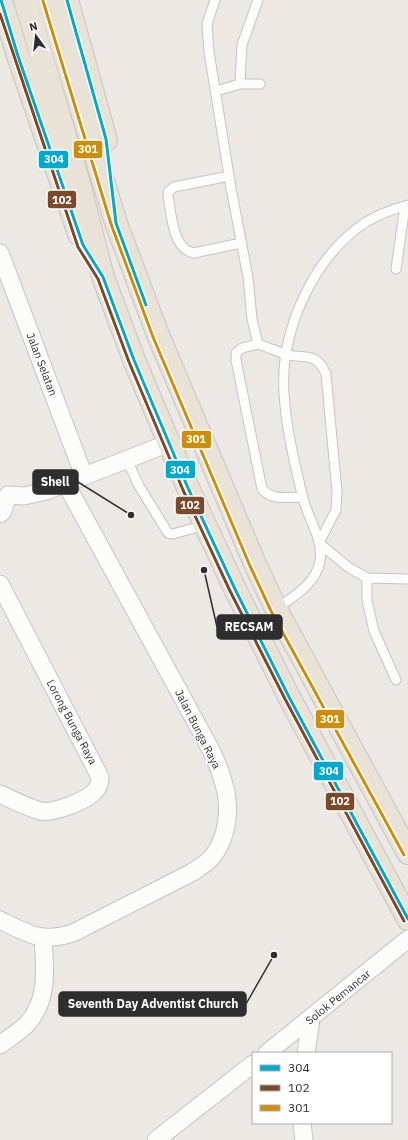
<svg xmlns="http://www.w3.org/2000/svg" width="408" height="1140" font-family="'IBM Plex Sans',sans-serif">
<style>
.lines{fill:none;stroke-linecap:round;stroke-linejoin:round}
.service-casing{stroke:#c5c4c5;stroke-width:11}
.minor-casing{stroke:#c5c4c5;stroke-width:19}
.trunk-casing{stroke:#c6c5c4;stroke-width:24}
.service{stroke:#fcfcfb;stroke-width:9}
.minor{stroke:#fcfcfb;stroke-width:17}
.trunk{stroke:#e9e2d6;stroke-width:22}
.bus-1-casing{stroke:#fff;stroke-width:6}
.bus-2-casing{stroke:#fff;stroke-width:6}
.bus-3-casing{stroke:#fff;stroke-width:6}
.bus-1{stroke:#00a9ce;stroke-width:3}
.bus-2{stroke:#7a4b2a;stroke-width:3}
.bus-3{stroke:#cf8e09;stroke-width:3}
.labels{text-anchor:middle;stroke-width:4;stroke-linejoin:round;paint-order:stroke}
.street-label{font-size:11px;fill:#2e2e2e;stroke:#fff}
.leader{fill:none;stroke:#2e2e2e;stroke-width:1.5}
.callout-dot{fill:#2e2e2e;stroke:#fff;stroke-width:1.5}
.callout{fill:#2e2e2e;stroke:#2e2e2e;stroke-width:1.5}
.callout-label{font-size:12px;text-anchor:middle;font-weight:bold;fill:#fff}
.line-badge{stroke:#fff;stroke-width:1.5}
.badge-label{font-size:11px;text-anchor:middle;font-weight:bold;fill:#fff}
</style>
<rect width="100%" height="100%" fill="#ece8e4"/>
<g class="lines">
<g class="service-casing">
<path id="service" d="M215 0 207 24 209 52 231 188 248 277 252 319 258 344C267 347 276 351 285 354 305 360 315 350 326 374L337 492 336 510 319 543 348 567 367 578 408 579
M240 84H260
M216 91 240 84 242 45 258 0
M229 176 174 187 168 192V197C172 215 172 249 194 253L241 243
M396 269 405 206
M258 344 242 348 236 353V360L262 489C272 501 288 497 302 497
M127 460 139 486 168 533 173 534 205 525
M367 578V601L374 631 396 680
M276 609C294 596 316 584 320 561 324 539 306 516 302 494 294 461 286 427 284 393 280 331 313 257 366 222 379 214 393 209 408 205"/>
</g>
<g class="minor-casing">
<path id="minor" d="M0 253 84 476
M0 514 3 511 8 495 24 496 46 491 169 443
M0 584 100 777C100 782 99 787 95 791 86 801 53 814 40 811 27 807 13 800 0 794
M0 920C28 934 42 943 73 933L193 872C198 868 204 865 208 861 215 855 219 847 222 840 234 808 225 780 211 750L66 484
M0 1045C9 1038 19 1032 27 1024 49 1000 45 968 43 938
M267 1053 408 939
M306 1053 311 1019
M302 1123 304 1140
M156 1140 253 1064"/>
</g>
<g class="trunk-casing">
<path id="trunk" d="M1 0 18 56 79 234
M25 0 77 176 103 277 134 360 188 488 235 589 289 697 408 919
M48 0 116 223 158 335 255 564 276 609 408 853
M67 0 106 140"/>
</g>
<use href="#service" class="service"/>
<use href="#minor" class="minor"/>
<use href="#trunk" class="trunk"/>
<g class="bus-1-casing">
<path id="bus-1" d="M1 0 18 56 83 245 103 277 134 360 188 488 235 589 289 697 408 919
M67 0 106 139 116 223 146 305"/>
</g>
<g class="bus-2-casing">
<path id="bus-2" d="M0 14 78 247 98 279 129 362 183 490 230 591 285 699 404 921"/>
</g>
<g class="bus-3-casing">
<path id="bus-3" d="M43 1 111 224 153 337 250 566 271 611 404 855"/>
</g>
<use href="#bus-1" class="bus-1"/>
<use href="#bus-2" class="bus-2"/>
<use href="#bus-3" class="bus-3"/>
</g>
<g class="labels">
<g class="street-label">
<text transform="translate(42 364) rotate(69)" y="4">Jalan Selatan</text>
<text transform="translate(72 722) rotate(62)" y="4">Lorong Bunga Raya</text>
<text transform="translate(198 729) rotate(63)" y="4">Jalan Bunga Raya</text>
<text transform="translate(338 997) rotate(-39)" y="4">Solok Pemancar</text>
</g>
</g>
<path class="leader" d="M131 515L78 482M204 570L217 627M274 955L246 1004"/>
<g class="callout-dot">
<circle cx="131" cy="515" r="4"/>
<circle cx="204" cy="570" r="4"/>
<circle cx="274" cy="955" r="4"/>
</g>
<g class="callout">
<rect x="33" y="470" width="45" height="24" rx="4"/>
<rect x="217" y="615" width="65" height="24" rx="4"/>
<rect x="59" y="992" width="187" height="24" rx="4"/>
</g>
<g class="callout-label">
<text x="55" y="486">Shell</text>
<text x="249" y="631">RECSAM</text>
<text x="153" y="1008">Seventh Day Adventist Church</text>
</g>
<g class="line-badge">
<rect x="73" y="140" width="30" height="19" rx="4" fill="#cf8e09"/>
<rect x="38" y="150" width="31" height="19" rx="4" fill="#00a9ce"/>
<rect x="47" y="190" width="30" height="19" rx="4" fill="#7a4b2a"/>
<rect x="181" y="430" width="31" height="19" rx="4" fill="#cf8e09"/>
<rect x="165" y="460" width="31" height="19" rx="4" fill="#00a9ce"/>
<rect x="175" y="496" width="30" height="19" rx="4" fill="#7a4b2a"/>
<rect x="315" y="709" width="30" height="20" rx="4" fill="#cf8e09"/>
<rect x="313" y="761" width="31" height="20" rx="4" fill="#00a9ce"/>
<rect x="325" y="792" width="30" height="19" rx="4" fill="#7a4b2a"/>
</g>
<g class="badge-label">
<text x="88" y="153">301</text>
<text x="54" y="163">304</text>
<text x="62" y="204">102</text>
<text x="196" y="443">301</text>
<text x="180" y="474">304</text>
<text x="190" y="509">102</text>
<text x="330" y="723">301</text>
<text x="329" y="775">304</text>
<text x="340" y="805">102</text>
</g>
<rect x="252" y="1052" width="140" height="72" fill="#ffffff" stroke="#ababab"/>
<rect x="260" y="1065" width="20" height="6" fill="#00a9ce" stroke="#ababab"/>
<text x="288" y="1072" font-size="12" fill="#2e2e2e">304</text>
<rect x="260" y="1085" width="20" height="6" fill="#7a4b2a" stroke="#ababab"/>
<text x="288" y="1092" font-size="12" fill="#2e2e2e">102</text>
<rect x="260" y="1105" width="20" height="6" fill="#cf8e09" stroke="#ababab"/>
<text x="288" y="1112" font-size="12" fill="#2e2e2e">301</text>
<g transform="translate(36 36) rotate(345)" stroke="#ffffff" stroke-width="3" paint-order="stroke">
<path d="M0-3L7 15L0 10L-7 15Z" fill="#2e2e2e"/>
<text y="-6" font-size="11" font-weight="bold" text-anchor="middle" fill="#2e2e2e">N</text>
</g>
</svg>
